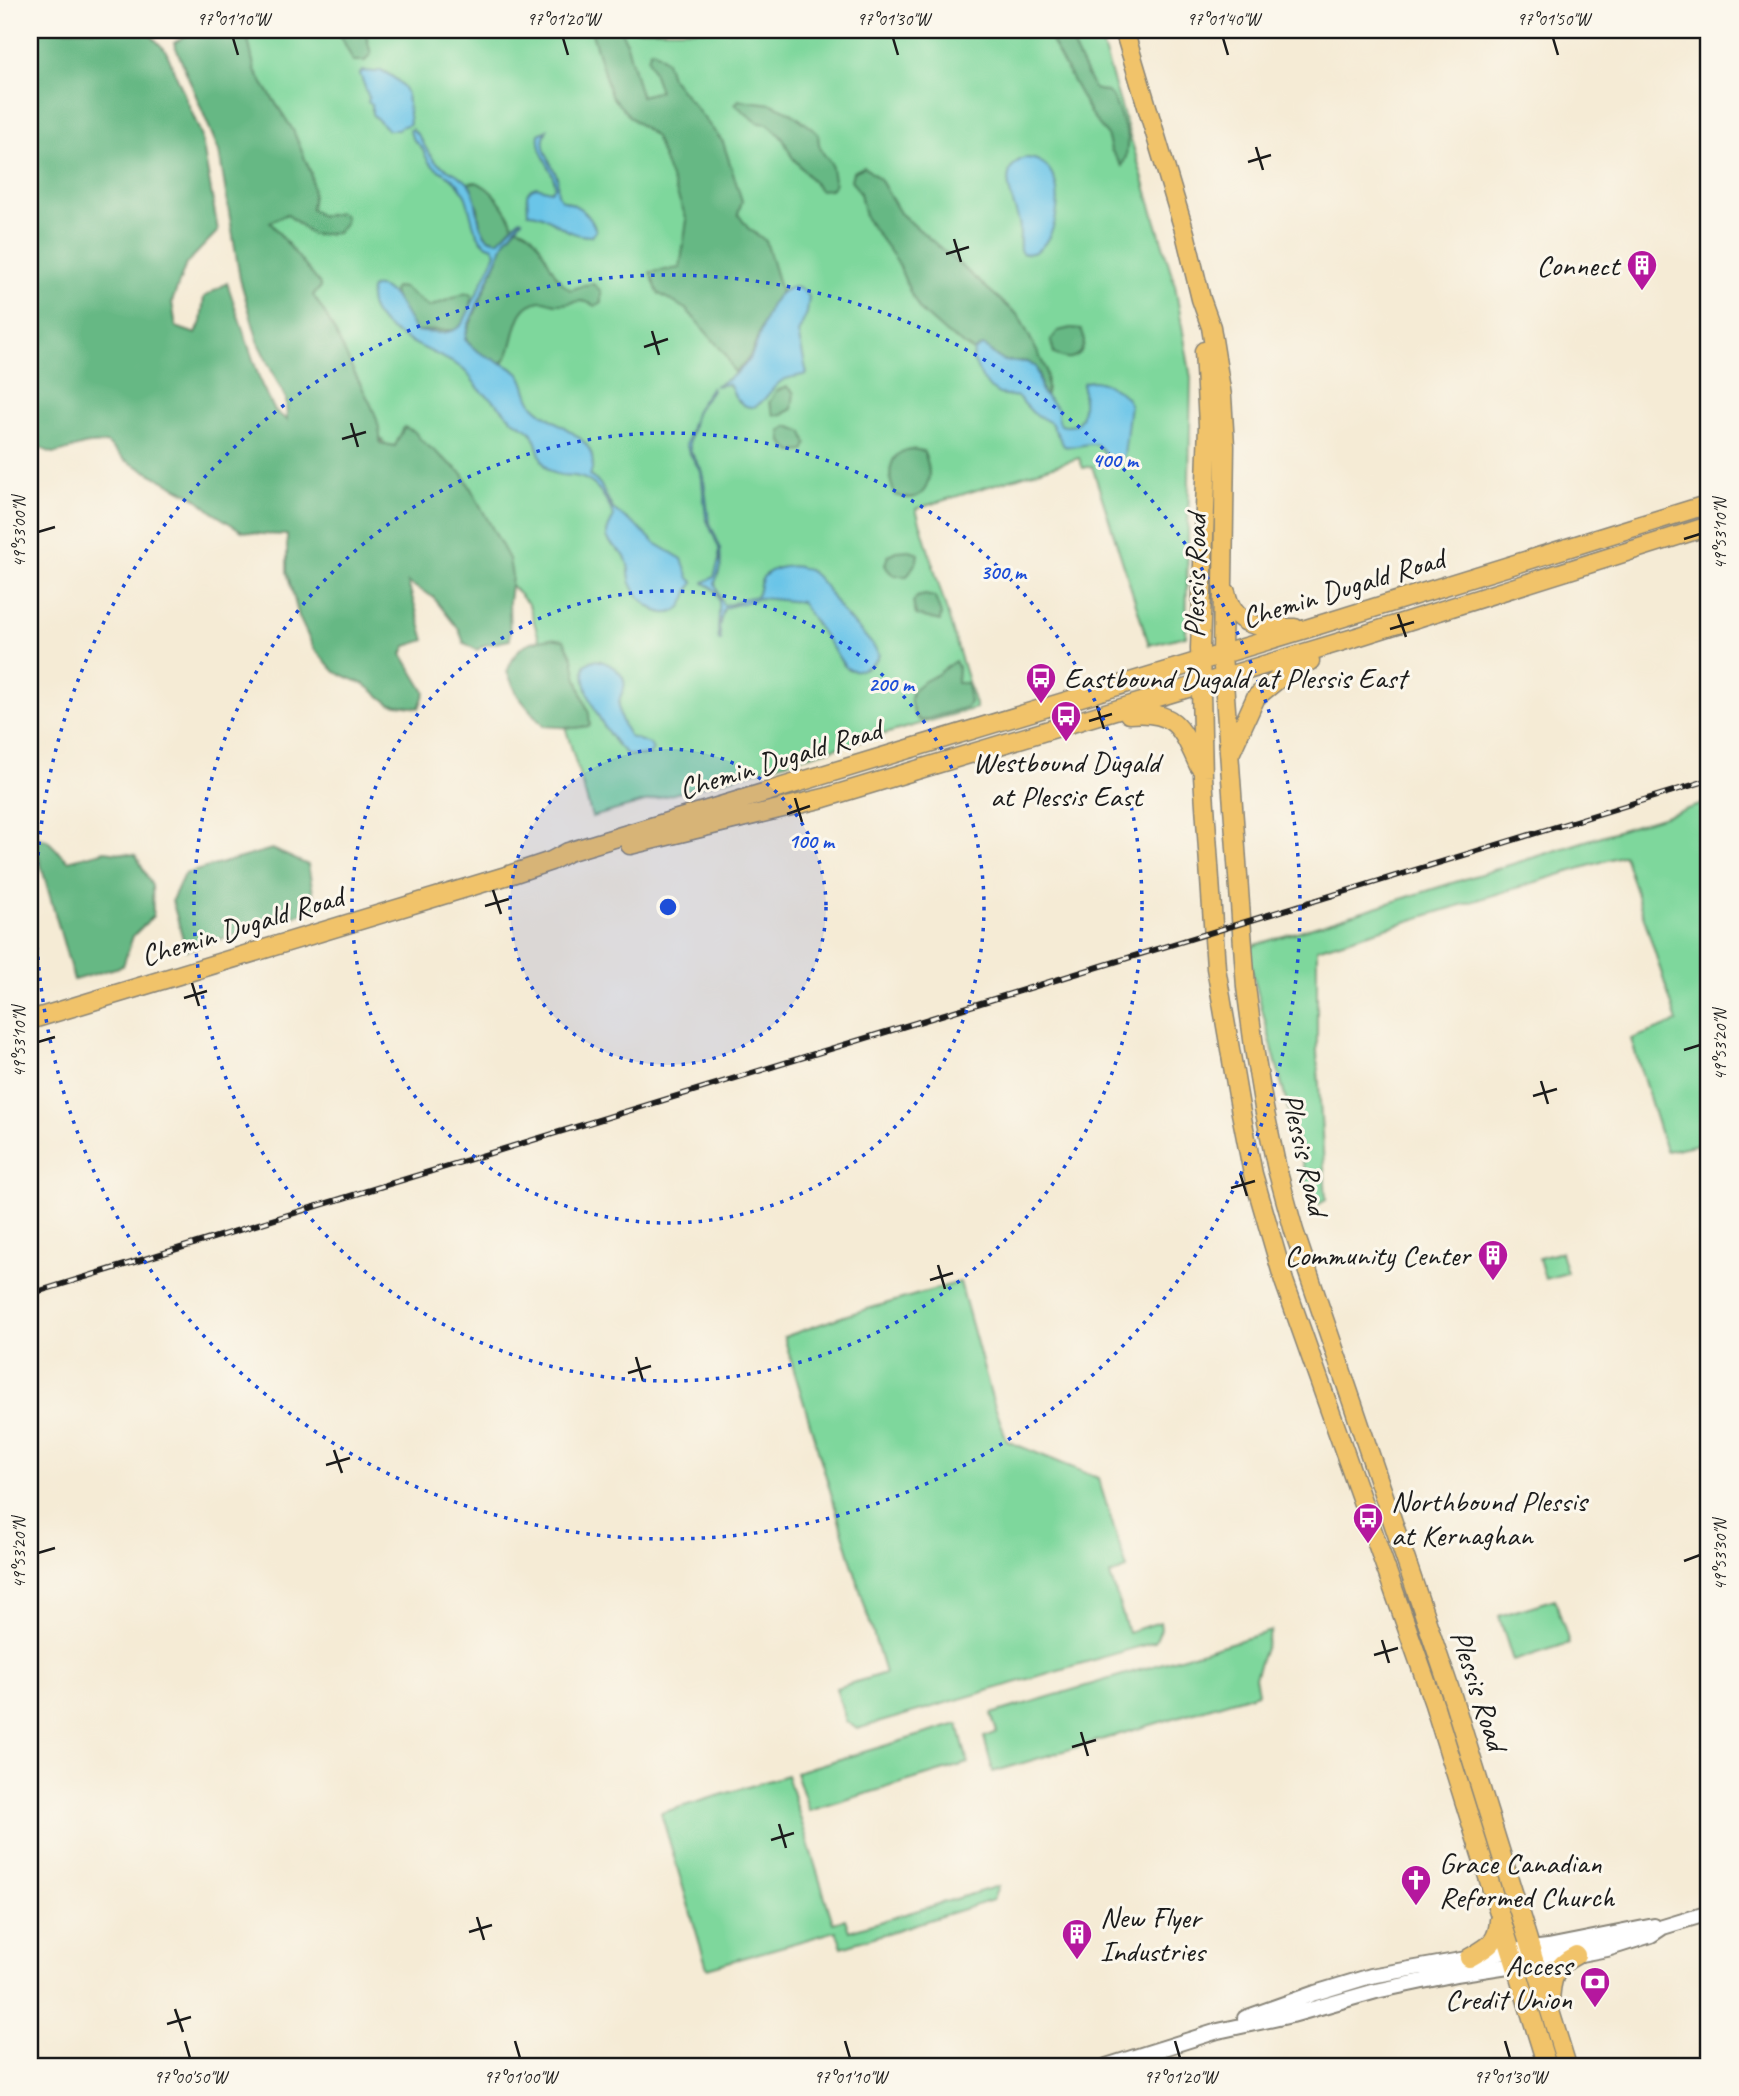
<svg xmlns="http://www.w3.org/2000/svg" width="1739" height="2096" font-family="Caveat,sans-serif">
<style>
.green{fill:#7ed79c;stroke:#4d7a5c;stroke-width:2}
.forest{fill:#66b884;stroke:#416a50;stroke-width:2}
.water{fill:#6bc5e8;stroke:#447082;stroke-width:2}
.lines{fill:none;stroke-linecap:round;stroke-linejoin:round}
.minor-casing{stroke:#888478;stroke-width:18}
.major-casing{stroke:#888478;stroke-width:21}
.minor{stroke:#fff;stroke-width:14}
.major{stroke:#f1c36a;stroke-width:18}
.rail-casing{stroke:#1c1c1c;stroke-width:6}
.rail{stroke:#fbf7ec;stroke-width:3.5;stroke-dasharray:10;stroke-linecap:butt}
.ticks{fill:none;stroke:#1c1c1c;stroke-width:2.5}
.ring{fill:none;stroke:#1d4ed8;stroke-width:3.5;stroke-dasharray:3.5 7}
.labels{text-anchor:middle;stroke-width:6;stroke-linejoin:round;paint-order:stroke}
.poi-label{font-size:30px;fill:#1c1c1c;stroke:#fbf7ec;text-anchor:start}
.street-label{font-size:30px;fill:#1c1c1c;stroke:#fbf7ec}
.centre{fill:#1d4ed8;stroke:#fbf7ec;stroke-width:3.5}
.ring-label{font-size:21px;text-anchor:middle;font-weight:bold;fill:#1d4ed8;stroke:#fbf7ec;stroke-width:6;stroke-linejoin:round;paint-order:stroke}
.neatline{fill:none;stroke:#1c1c1c;stroke-width:2.5}
.ticks-label{font-size:18px;text-anchor:middle;fill:#1c1c1c}
</style>
<rect width="100%" height="100%" fill="#fbf7ec"/>
<filter id="ink" filterUnits="userSpaceOnUse"><feTurbulence type="fractalNoise" baseFrequency=".0143" numOctaves="2"/><feDisplacementMap in="SourceGraphic" scale="14" xChannelSelector="R" yChannelSelector="G"/><feConvolveMatrix kernelMatrix="1 2 1 2 8 2 1 2 1" color-interpolation-filters="sRGB"/></filter>
<filter id="wash" filterUnits="userSpaceOnUse"><feTurbulence type="fractalNoise" baseFrequency=".00686" numOctaves="4" result="noise"/><feDisplacementMap in="SourceGraphic" scale="28" xChannelSelector="R" yChannelSelector="G"/><feGaussianBlur stdDeviation="1.57" result="paint"/><feColorMatrix in="noise" values="0 0 0 0 0 0 0 0 0 0 0 0 0 0 0 0 0 1.4 0 .05"/><feComposite in="paint" operator="in"/></filter>
<g filter="url(#wash)">
<rect width="100%" height="100%" fill="#f5ebd5"/>
<path class="green" d="M218 30H1098L1175 285 1191 378 1186 636 1149 645 1092 466 1083 468 1079 458 916 509 976 708 592 817 529 605 355 410 243 230Z
M1709 802V1142L1666 1151 1631 1039 1677 1022 1624 855 1317 949V1052L1326 1200 1314 1207 1246 948Z
M1561 1252 1567 1273 1545 1279 1539 1258Z
M960 1282 992 1398 1007 1441 1098 1478 1127 1569 1110 1575 1128 1632 1160 1622 1161 1629 1155 1642 857 1729 846 1721 836 1688 885 1673 784 1337 847 1315Z
M1555 1599 1569 1643 1513 1661 1499 1616Z
M1271 1631 1255 1677 1258 1693 993 1772 984 1737 997 1732 991 1714Z
M958 1724 968 1763 809 1811 796 1772Z
M787 1775 833 1923 845 1919 849 1931 998 1886 993 1900 842 1947 836 1931 707 1968 661 1813Z"/>
<path class="forest" d="M30 30H146L166 51 201 134 218 231 186 264 172 302 176 327 196 334 201 322 204 297 227 283 262 386 275 411 287 420 286 399 259 345 240 279 219 151 174 43 195 30H246L255 71 293 130 311 173 313 195 311 209 321 216 340 213 345 216V224L337 233 312 235 287 214 270 222 320 284V288L313 295C329 318 340 342 352 368 363 391 382 417 380 443L395 446 404 427 414 431 422 441 463 474 509 559 512 576 509 602 510 640 485 645 477 650 464 643 459 630 433 597 408 583 425 640 406 646 402 654 425 692 419 708 390 704 364 684 335 672 314 649 299 617 287 572V535L261 534 242 531 215 514 196 498 125 460 107 443C100 444 91 443 84 445 56 452 59 460 31 442Z
M338 30H365L371 54 365 61H353Z
M591 30H620L626 41 641 96 660 91 648 58 651 50 655 51 666 61 671 77 723 142 742 201 738 214 748 228 766 241 781 291C774 303 767 314 762 326 753 347 754 358 734 373L726 355 687 310 658 293 650 272 680 268 687 220 655 137 630 117 611 96Z
M1045 30H1065L1094 89 1107 92 1113 97 1118 110 1128 137 1126 157 1122 166 1111 150 1107 135 1090 113Z
M739 100 772 104 790 112 812 128 818 134 819 145 823 153 831 163 835 185 830 189 820 190 792 157 783 139 776 131 768 124 759 123 749 116 735 104Z
M864 167 880 179 900 213 1019 316 1046 369 1047 389 1045 397C1038 388 1042 380 1037 370 1031 357 1017 363 1006 361 996 360 992 349 982 346L974 351 947 334 920 310 910 292 897 261 865 217 860 193 851 180 853 172Z
M476 182C491 187 508 210 513 225L498 241 488 238 480 227 478 208 467 183Z
M517 227C520 228 524 229 527 231 545 244 551 279 571 290L584 285 593 284 601 291V302L595 306C578 296 574 305 557 304 552 304 546 300 541 301 509 305 519 347 502 363 488 357 470 351 465 336L506 239Z
M396 287 404 288 429 307 466 293 472 295C472 307 466 324 456 330L418 331H415L394 296 393 291Z
M1071 328 1081 329C1087 339 1084 355 1071 358 1065 359 1059 356 1054 354L1051 340 1058 331Z
M787 387 794 393 792 409 781 415H774L769 403 776 391Z
M788 426 803 432 807 444 804 451 792 452 782 442 781 431Z
M912 449 923 451C936 475 928 508 895 495 887 476 887 452 912 449Z
M910 550 918 554 917 561 907 576C896 577 890 575 885 565L888 555 896 551Z
M925 595 935 597 941 614 940 621 916 615 913 602 917 597Z
M551 638 564 640 573 658 577 679 589 714 590 726 575 728 543 726 518 696 507 672C517 646 523 642 551 638Z
M955 661 958 667 957 683H967L970 703 965 708 921 721C915 717 914 714 912 707 906 688 923 682 936 675 943 671 948 665 955 661Z
M33 837 47 840 68 861 105 851 136 855 152 886 153 916 133 936 123 966 74 980Z
M272 849 308 865 316 909 186 950 172 900 184 874Z"/>
<path class="water" d="M381 70C413 87 406 94 410 124L400 127 398 130H388L372 114V105L368 102 369 98 360 74 362 71 376 72Z
M412 129C423 138 425 151 435 161 444 169 458 173 467 182 481 197 473 224 488 238L498 241 520 219 522 220 506 239 468 326 465 339C478 358 503 359 519 374 527 381 525 398 535 407 554 427 605 437 590 476L600 484 613 509 620 514 639 528 655 543 682 559 689 578 694 583C684 592 688 607 673 612 656 618 637 598 631 583 628 575 630 564 625 557 620 549 609 546 607 536 606 528 612 522 614 516 605 497 597 479 574 476 565 475 556 476 549 470 538 461 539 442 530 431 526 426 519 425 513 420 506 414 501 407 494 401 490 397 485 395 481 391 474 383 469 373 460 367 435 349 357 330 372 287 394 283 405 316 416 331 431 333 455 337 464 321L496 253 493 247C470 242 473 208 463 191 452 173 440 174 430 163 426 159 425 153 422 148 416 141 411 140 410 130Z
M547 130C537 146 551 161 557 177 559 184 555 192 560 198 564 202 565 201 570 203 582 208 592 218 596 231L592 236C562 237 550 212 528 213L527 194 531 189 536 187 551 191 555 186C554 167 536 155 539 134Z
M1024 158C1079 157 1058 264 1022 253L1020 250C1019 240 1021 231 1019 222 1014 201 995 170 1024 158Z
M793 287 802 289 809 297 807 313 798 333 807 374C798 377 788 376 780 382 766 392 757 422 736 398 732 393 733 388 728 384L714 386C731 379 747 367 754 350 763 330 767 292 793 287Z
M982 346C991 349 994 357 1002 360 1015 365 1023 357 1036 367L1042 393 1058 409V417L1061 425C1090 432 1082 399 1083 383 1097 376 1124 390 1130 404L1124 456C1109 467 1108 452 1097 445 1089 441 1075 449 1064 446L1051 423 1033 413 1018 397 999 394 990 388 982 378 973 360 974 351Z
M711 388 712 390 696 411 689 443 691 452 703 472 709 521 720 547 721 566 715 583 723 605 732 604 743 599 757 596C760 590 759 582 764 576 769 571 777 568 784 567 818 561 827 593 844 614 856 628 871 639 879 655 873 667 858 674 846 668L801 602 760 598 724 608 719 627 721 640H719C714 620 730 593 704 583V582L714 577 719 560V548L706 518 701 472 689 452 686 444 696 410Z
M593 660C606 660 628 673 624 688 622 693 619 698 619 704 618 715 624 728 630 737L650 744 653 750 649 755H628C609 742 579 688 585 665Z"/>
</g>
<g filter="url(#ink)">
<g class="lines">
<g class="minor-casing">
<path id="minor" d="M1245 2018 1315 1993 1371 1976 1511 1951 1548 1947 1654 1926
M1106 2066 1218 2031 1292 2015 1376 1991 1456 1974 1549 1960 1607 1949 1651 1935 1663 1927 1709 1913"/>
</g>
<g class="major-casing">
<path id="major" d="M1124 30 1185 233 1201 299 1211 327 1222 396 1225 446 1222 654 1246 987 1255 1054 1264 1108 1277 1169 1294 1231 1453 1699 1567 2066
M1204 351 1208 425 1200 648 1203 776 1216 968 1241 1113 1253 1174 1284 1281 1434 1704 1547 2066
M1226 592C1233 629 1264 628 1295 628
M1129 714C1176 710 1181 727 1199 766
M1231 752 1256 697 1292 668 1310 661
M630 845 824 798 1360 636 1709 526
M30 1020 509 875 551 861 568 852 1309 628 1709 504
M1469 1958C1488 1947 1498 1943 1499 1920
M1550 2003C1551 1979 1554 1966 1576 1955"/>
</g>
<use href="#minor" class="minor"/>
<use href="#major" class="major"/>
<g class="rail-casing">
<path id="rail" d="M30 1294 1709 780"/>
</g>
<use href="#rail" class="rail"/>
</g>
</g>
<path class="ticks" d="M233 38 238 55M563 38 568 55M893 38 898 55M1223 38 1228 55M1553 38 1558 55M1256 147 1263 170M1248 162 1271 155M954 239 961 262M946 254 969 247M652 331 659 355M644 347 668 339M351 423 358 447M342 439 366 432M38 532 55 527M1684 539 1700 534M1398 614 1406 637M1390 629 1414 622M1097 706 1104 729M1089 721 1112 714M795 798 802 822M787 814 810 806M493 890 501 914M485 906 509 899M192 983 199 1006M184 998 207 991M38 1042 55 1037M1684 1050 1700 1045M1541 1081 1548 1104M1533 1096 1557 1089M1240 1173 1247 1196M1231 1188 1255 1181M938 1265 945 1289M930 1280 953 1273M636 1357 643 1381M628 1373 651 1366M334 1450 342 1473M326 1465 350 1458M38 1553 55 1548M1684 1561 1700 1555M1382 1640 1389 1663M1374 1655 1398 1648M1081 1732 1088 1756M1072 1747 1096 1740M779 1824 786 1848M771 1840 794 1833M477 1917 484 1940M469 1932 492 1925M175 2009 183 2032M167 2024 191 2017M185 2041 190 2058M515 2041 520 2058M845 2041 850 2058M1175 2041 1180 2058M1505 2041 1510 2058"/>
<circle cx="668" cy="907" r="158" fill="#1d4ed8" fill-opacity=".12"/>
<g class="ring">
<circle cx="668" cy="907" r="158"/>
<circle cx="668" cy="907" r="316"/>
<circle cx="668" cy="907" r="474"/>
<circle cx="668" cy="907" r="632"/>
</g>
<defs>
<g id="building-pin" transform="scale(1.575)"><path d="M0 17L-7.5 6A9.5 9.5 0 1 1 7.5 6Z" fill="#b5179e" stroke="#fbf7ec"/><path d="M-4-6H4V6H1V3H-1V6H-4ZM-2.5-4.3h1.7v1.8h-1.7ZM.8-4.3h1.7v1.8H.8ZM-2.5-1h1.7V.8h-1.7ZM.8-1h1.7V.8H.8Z" fill="#fff"/></g>
<g id="bus-pin" transform="scale(1.575)"><path d="M0 17L-7.5 6A9.5 9.5 0 1 1 7.5 6Z" fill="#b5179e" stroke="#fbf7ec"/><path d="M-5-6H5V4H4V6H2V4H-2V6H-4V4H-5ZM-3.5-4V0h7V-4ZM-3.5 1.2v1.5H-2V1.2ZM2 1.2v1.5H3.5V1.2Z" fill="#fff"/></g>
<g id="church-pin" transform="scale(1.575)"><path d="M0 17L-7.5 6A9.5 9.5 0 1 1 7.5 6Z" fill="#b5179e" stroke="#fbf7ec"/><path d="M-1.2-6h2.4v3.5h3.3v2.4h-3.3V6h-2.4V-.1h-3.3v-2.4h3.3Z" fill="#fff"/></g>
<g id="bank-pin" transform="scale(1.575)"><path d="M0 17L-7.5 6A9.5 9.5 0 1 1 7.5 6Z" fill="#b5179e" stroke="#fbf7ec"/><path d="M-6-4H6V4H-6ZM0-2.3a2.3 2.3 0 1 0 0 4.6a2.3 2.3 0 1 0 0-4.6Z" fill="#fff"/></g>
</defs>
<g fill-rule="evenodd">
<use href="#building-pin" x="1642" y="265"/>
<use href="#bus-pin" x="1041" y="678"/>
<use href="#bus-pin" x="1066" y="716"/>
<use href="#building-pin" x="1493" y="1255"/>
<use href="#bus-pin" x="1368" y="1518"/>
<use href="#church-pin" x="1416" y="1880"/>
<use href="#building-pin" x="1077" y="1934"/>
<use href="#bank-pin" x="1595" y="1982"/>
</g>
<g class="labels">
<g class="poi-label">
<text x="1619" y="275" text-anchor="end">Connect</text>
<text x="1064" y="688">Eastbound Dugald at Plessis East</text>
<text x="1066" y="772" text-anchor="middle">Westbound Dugald<tspan x="1066" dy="34">at Plessis East</tspan></text>
<text x="1470" y="1265" text-anchor="end">Community Center</text>
<text x="1391" y="1511">Northbound Plessis<tspan x="1391" dy="34">at Kernaghan</tspan></text>
<text x="1439" y="1873">Grace Canadian<tspan x="1439" dy="34">Reformed Church</tspan></text>
<text x="1100" y="1927">New Flyer<tspan x="1100" dy="34">Industries</tspan></text>
<text x="1572" y="1975" text-anchor="end">Access<tspan x="1572" dy="34">Credit Union</tspan></text>
</g>
<g class="street-label">
<text transform="translate(1195 576) rotate(-89)" y="10">Plessis Road</text>
<text transform="translate(1343 588) rotate(-17)" y="10">Chemin Dugald Road</text>
<text transform="translate(780 759) rotate(-17)" y="10">Chemin Dugald Road</text>
<text transform="translate(242 926) rotate(-17)" y="10">Chemin Dugald Road</text>
<text transform="translate(1305 1154) rotate(77)" y="10">Plessis Road</text>
<text transform="translate(1479 1690) rotate(72)" y="10">Plessis Road</text>
</g>
</g>
<circle cx="668" cy="907" r="10" class="centre"/>
<g class="ring-label">
<text x="1115" y="467">400 m</text>
<text x="1003" y="579">300 m</text>
<text x="891" y="691">200 m</text>
<text x="811" y="848">100 m</text>
</g>
<rect width="1739" height="2096" fill="none" stroke="#fbf7ec" stroke-width="77"/>
<rect x="38" y="38" width="1662" height="2020" class="neatline"/>
<g class="ticks-label">
<text x="233" y="25">97°01'10"W</text>
<text x="563" y="25">97°01'20"W</text>
<text x="893" y="25">97°01'30"W</text>
<text x="1223" y="25">97°01'40"W</text>
<text x="1553" y="25">97°01'50"W</text>
<text transform="translate(19 532) rotate(-90)" y="6">49°53'00"N</text>
<text transform="translate(1720 534) rotate(-90)" y="6">49°53'10"N</text>
<text transform="translate(19 1042) rotate(-90)" y="6">49°53'10"N</text>
<text transform="translate(1720 1045) rotate(-90)" y="6">49°53'20"N</text>
<text transform="translate(19 1553) rotate(-90)" y="6">49°53'20"N</text>
<text transform="translate(1720 1555) rotate(-90)" y="6">49°53'30"N</text>
<text x="190" y="2083">97°00'50"W</text>
<text x="520" y="2083">97°01'00"W</text>
<text x="850" y="2083">97°01'10"W</text>
<text x="1180" y="2083">97°01'20"W</text>
<text x="1510" y="2083">97°01'30"W</text>
</g>
</svg>
